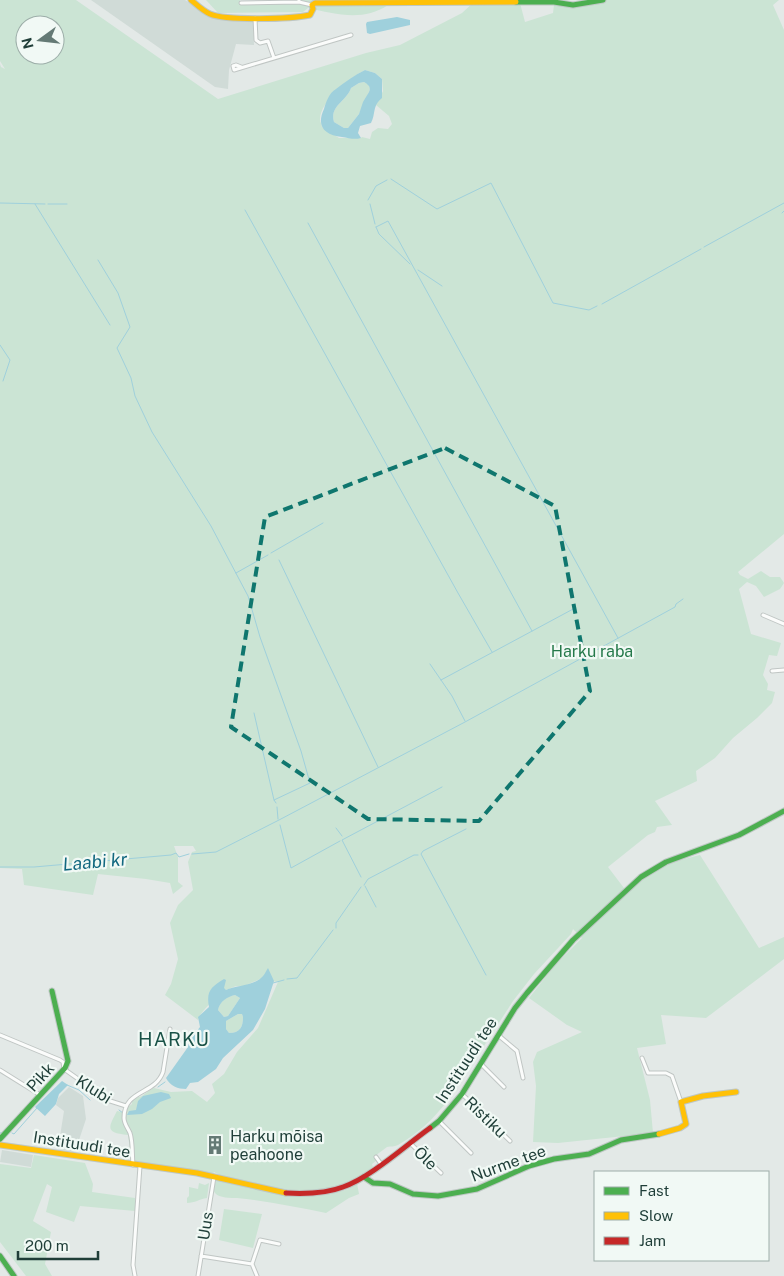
<svg xmlns="http://www.w3.org/2000/svg" width="784" height="1276" font-family="'Public Sans',sans-serif">
<style>
.built{fill:#d0dbd7}
.green{fill:#cbe4d4;fill-rule:evenodd}
.water{fill:#9fd0dc;fill-rule:evenodd}
.lines{fill:none;stroke-linecap:round;stroke-linejoin:round}
.stream{stroke:#9fd0dc;stroke-width:1}
.street-casing{stroke:#c0c6c4;stroke-width:5}
.fast-casing{stroke:#bec7c4;stroke-width:7}
.slow-casing{stroke:#bec7c4;stroke-width:7}
.jam-casing{stroke:#bec7c4;stroke-width:7}
.street{stroke:#fbfcfb;stroke-width:3}
.fast{stroke:#4caf50;stroke-width:5}
.slow{stroke:#ffc107;stroke-width:5}
.jam{stroke:#c62828;stroke-width:5}
.marked{fill:none;stroke:#0f766e;stroke-width:4;stroke-dasharray:10 6;stroke-linejoin:round}
.labels{text-anchor:middle;stroke-width:4.5;stroke-linejoin:round;paint-order:stroke}
.park-label{font-size:16px;fill:#25794a;stroke:#f1f9f5}
.street-label{font-size:16px;fill:#1f3e38;stroke:#f1f9f5}
.poi-label{font-size:16px;fill:#1f3e38;stroke:#f1f9f5;text-anchor:start}
.water-label{font-size:18px;font-style:italic;fill:#136880;stroke:#f1f9f5}
.quarter-label{font-size:19px;letter-spacing:1px;fill:#195247;stroke:#f1f9f5}
</style>
<rect width="100%" height="100%" fill="#e3e9e7"/>
<path class="built" d="M91 0H185L212 18 253 21 254 45 236 44 229 70 228 89 215 87Z
M69 1087 83 1096 86 1119 75 1152 58 1149 64 1111 56 1105 58 1098Z
M2 1150 33 1155 31 1167 0 1162Z"/>
<path class="green" d="M0 0H76L218 99 366 53 400 45 462 13 474 2 520 3 525 22 553 13 554 5 581 6 603 0H779L773 5 784 30V534L738 572 740 575 748 579 761 571 770 577H780L784 583 780 589 764 597 756 586 747 582 739 589 751 634 781 643 777 656 769 655 763 675 768 684 767 690 775 692 772 703 757 718 733 738 715 758 696 771 697 781 655 801 672 825 657 827 655 832 648 835 608 867 627 892C654 869 666 863 700 855L759 948 784 937V959L706 1018 661 1015 666 1044 637 1048 650 1100 653 1133 558 1143 533 1142 536 1086 533 1062 537 1052 582 1032 567 1025 529 998 556 964 582 938 573 929 571 934 534 974 513 1001 484 1046H481C459 1086 439 1122 398 1145 394 1147 391 1146 387 1147 383 1150 379 1153 375 1156L377 1160 372 1164 373 1167C337 1195 302 1194 258 1185 243 1182 227 1180 214 1172L213 1174 144 1165 134 1162 133 1152 130 1150 128 1135C105 1133 108 1128 117 1111L122 1112 132 1104V1101C135 1097 137 1098 142 1096 146 1093 149 1090 154 1088L171 1092 192 1091 207 1102 215 1093 212 1084 224 1074 237 1052 258 1028 278 982 260 979 244 986H236L226 990 224 989C218 996 199 1013 198 1020L165 995 171 984 178 959 170 923 178 905 193 890 188 862 192 852 196 851 193 846H174L178 857V882L183 886 173 894 170 883 146 879 98 874 93 895 24 885 22 869 0 868V64L1 67 5 69 0 61ZM25 25H55V55H25ZM365 70 375 73 382 79 383 91 376 105 389 116 392 124 388 129 378 128 372 132 370 139 362 137 361 138H339L322 127C322 124 320 122 320 120 319 102 351 77 365 70Z
M206 0H240V3H299L300 0H321V3L388 5C363 22 335 14 308 8L303 12 218 13Z
M364 82 368 84 370 88 369 92 359 114 348 128H344L334 122C329 106 347 101 351 88L359 83Z
M235 995 240 998 228 1016 224 1017 218 1010C220 1001 226 997 235 995Z
M238 1014H242L243 1017C243 1027 240 1033 229 1033L226 1029V1021Z
M34 1155 85 1163 93 1184 92 1192 135 1198V1211L80 1206 74 1222 46 1212 52 1187 47 1184 33 1221 51 1232 45 1264 52 1276H26L0 1242V1164L31 1168Z
M218 1180C259 1186 289 1202 333 1193 341 1191 351 1190 357 1183L359 1194 349 1198 326 1213C296 1207 267 1201 237 1198 231 1198 219 1198 215 1193 212 1189 215 1185 216 1181Z
M199 1183 205 1185 209 1183 207 1198C199 1199 195 1203 187 1203V1198L189 1196V1187L198 1189Z
M224 1209 262 1214 253 1248 219 1240Z"/>
<path class="water" d="M397 17 410 20V25L370 34 367 33 366 24 367 22Z
M365 70 375 73 382 79V98C372 106 376 114 371 123L360 126 358 133 361 138C354 140 349 138 342 137 324 135 316 126 324 109 326 102 329 93 336 89 345 82 355 75 365 70ZM364 82C369 85 371 87 369 92L363 102 359 114 348 128H344L334 122C329 106 347 101 351 88L359 83Z
M268 968 274 981 265 1009 253 1030 223 1058 216 1069 198 1082 190 1083 186 1089C178 1089 170 1086 166 1078L188 1047 189 1041 200 1027 198 1017 209 1007C206 991 211 987 224 979L226 980 224 988 226 990C235 986 254 985 261 978 264 976 266 971 268 968ZM235 995 240 998 228 1016 224 1017 218 1010C220 1001 227 997 235 995ZM238 1014H242L243 1017C243 1027 240 1033 229 1033L226 1029V1021Z
M62 1081 68 1085 59 1094 56 1104 45 1116 35 1107 37 1105Z
M161 1092 169 1094 171 1098 160 1102 152 1109 142 1114 127 1115 129 1111 136 1110 138 1101 143 1096Z"/>
<g class="lines">
<path class="stream" d="M391 179 437 209 491 183 553 303 589 310 597 306
M368 200 376 186 387 180
M0 203 45 204
M35 204 110 325
M48 204H67
M370 204 375 224
M245 210 458 593 492 652
M782 213 784 211
M308 223 532 631
M376 227 388 221 618 638
M376 227 379 234 410 264
M704 247 784 203
M98 260 118 293 130 327 117 348 131 378 135 396 152 432 211 526 248 596 260 637 301 751 310 783 274 800 276 803
M418 270 442 286
M602 304 701 249
M0 345 10 360 3 381
M271 553 323 523
M279 560 378 767
M236 573 268 555
M430 664 452 696 465 721
M441 680 575 608
M254 713 274 800
M277 807 278 819
M280 825 291 868 340 841
M336 828 342 836
M466 829 423 851 421 854 486 975
M192 854 216 852 279 820 465 722 675 607 676 604 683 599
M0 867H34L171 855 176 853 179 857 189 854
M361 877 342 840 442 787
M364 885 368 879 414 855H418
M365 886 376 907
M336 928V923L361 887
M287 979 297 978 333 930
M273 983 284 980
M67 1085 79 1090 90 1100
M158 1087 165 1082
M119 1110 123 1113
M0 1133 4 1132 7 1128
M12 1133 14 1134 37 1108"/>
<g class="street-casing">
<path id="street" d="M299 0V2L312 5
M241 3 299 2
M255 18 256 40 260 43 268 41 274 58
M241 67 236 65 233 66 234 70 351 35
M763 615 784 624
M772 671 784 670
M0 1035 60 1060 63 1062 64 1069 98 1093 104 1099 126 1106
M498 1035 517 1051 523 1078
M642 1058 648 1073H666L672 1076 681 1102
M481 1064 504 1087
M0 1070 40 1095
M462 1094 510 1141
M439 1121 471 1153
M411 1144 441 1173
M376 1157 381 1164
M133 1165C132 1155 133 1142 130 1133 128 1128 124 1124 124 1118 124 1089 155 1095 163 1072L170 1029
M201 1256 252 1264 257 1276
M252 1264 260 1240 279 1244
M135 1276 133 1265 140 1166
M198 1276 214 1177"/>
</g>
<g class="fast-casing">
<path id="fast" d="M516 2H554L573 5 603 0
M430 1128 439 1121 462 1094 515 1008 527 993 573 940 641 877 666 862 739 835 784 811
M0 1139 65 1068 68 1061 52 991
M364 1177 373 1183 390 1184 413 1194 438 1196 477 1189 529 1166 554 1159 589 1154 621 1140 659 1134
M0 1256 14 1276"/>
</g>
<g class="slow-casing">
<path id="slow" d="M191 0C197 5 203 11 210 14 227 21 291 19 310 15L313 9 312 5 315 3 516 2
M659 1134 680 1128 686 1124 681 1102 703 1096 736 1092
M0 1145 197 1173 286 1193"/>
</g>
<g class="jam-casing">
<path id="jam" d="M286 1193C305 1194 325 1194 343 1187 370 1178 406 1145 430 1128"/>
</g>
<use href="#street" class="street"/>
<use href="#fast" class="fast"/>
<use href="#slow" class="slow"/>
<use href="#jam" class="jam"/>
</g>
<path class="marked" d="M445 448 555 506 590 691 479 821 368 819 231 727 265 517Z"/>
<defs>
<g id="building-bare" transform="scale(1.5)"><path d="M-4-6H4V6H1V3H-1V6H-4ZM-2.5-4.3h1.7v1.8h-1.7ZM.8-4.3h1.7v1.8H.8ZM-2.5-1h1.7V.8h-1.7ZM.8-1h1.7V.8H.8Z" fill="#647a75" stroke="#f1f9f5" stroke-width="2.5" paint-order="stroke"/></g>
</defs>
<g fill-rule="evenodd">
<use href="#building-bare" x="215" y="1145"/>
</g>
<g class="labels">
<g class="park-label">
<text x="592" y="657">Harku raba</text>
</g>
<g class="street-label">
<text transform="translate(466 1060) rotate(-57)" y="6">Instituudi tee</text>
<text transform="translate(40 1077) rotate(-48)" y="6">Pikk</text>
<text transform="translate(94 1089) rotate(32)" y="6">Klubi</text>
<text transform="translate(486 1117) rotate(44)" y="6">Ristiku</text>
<text transform="translate(82 1144) rotate(9)" y="6">Instituudi tee</text>
<text transform="translate(426 1158) rotate(44)" y="6">Õle</text>
<text transform="translate(508 1163) rotate(-20)" y="6">Nurme tee</text>
<text transform="translate(205 1226) rotate(-81)" y="6">Uus</text>
</g>
<g class="poi-label">
<text x="230" y="1142">Harku mõisa<tspan x="230" dy="18">peahoone</tspan></text>
</g>
<g class="water-label">
<text transform="translate(95 862) rotate(-5)" y="6">Laabi kr</text>
</g>
<g class="quarter-label">
<text x="174" y="1046">HARKU</text>
</g>
</g>
<rect x="594" y="1171" width="175" height="90" fill="#f1f9f5" stroke="#9daea9"/>
<rect x="604" y="1187" width="25" height="8" fill="#4caf50" stroke="#9daea9"/>
<text x="639" y="1196" font-size="15" fill="#1f3e38">Fast</text>
<rect x="604" y="1212" width="25" height="8" fill="#ffc107" stroke="#9daea9"/>
<text x="639" y="1221" font-size="15" fill="#1f3e38">Slow</text>
<rect x="604" y="1237" width="25" height="8" fill="#c62828" stroke="#9daea9"/>
<text x="639" y="1246" font-size="15" fill="#1f3e38">Jam</text>
<g transform="translate(40 40) rotate(255)"><circle r="24" fill="#f1f9f5" stroke="#9daea9"/>
<path d="M0-4L9 19L0 12L-9 19Z" fill="#647a75"/>
<text y="-8" font-size="14" font-weight="bold" text-anchor="middle" fill="#1f3e38">N</text>
</g>
<path d="M18 1251v8h80v-8" fill="none" stroke="#1f3e38" stroke-width="2.5"/>
<text x="25" y="1251" font-size="15" fill="#1f3e38" stroke="#f1f9f5" stroke-width="4" paint-order="stroke">200 m</text>
</svg>
